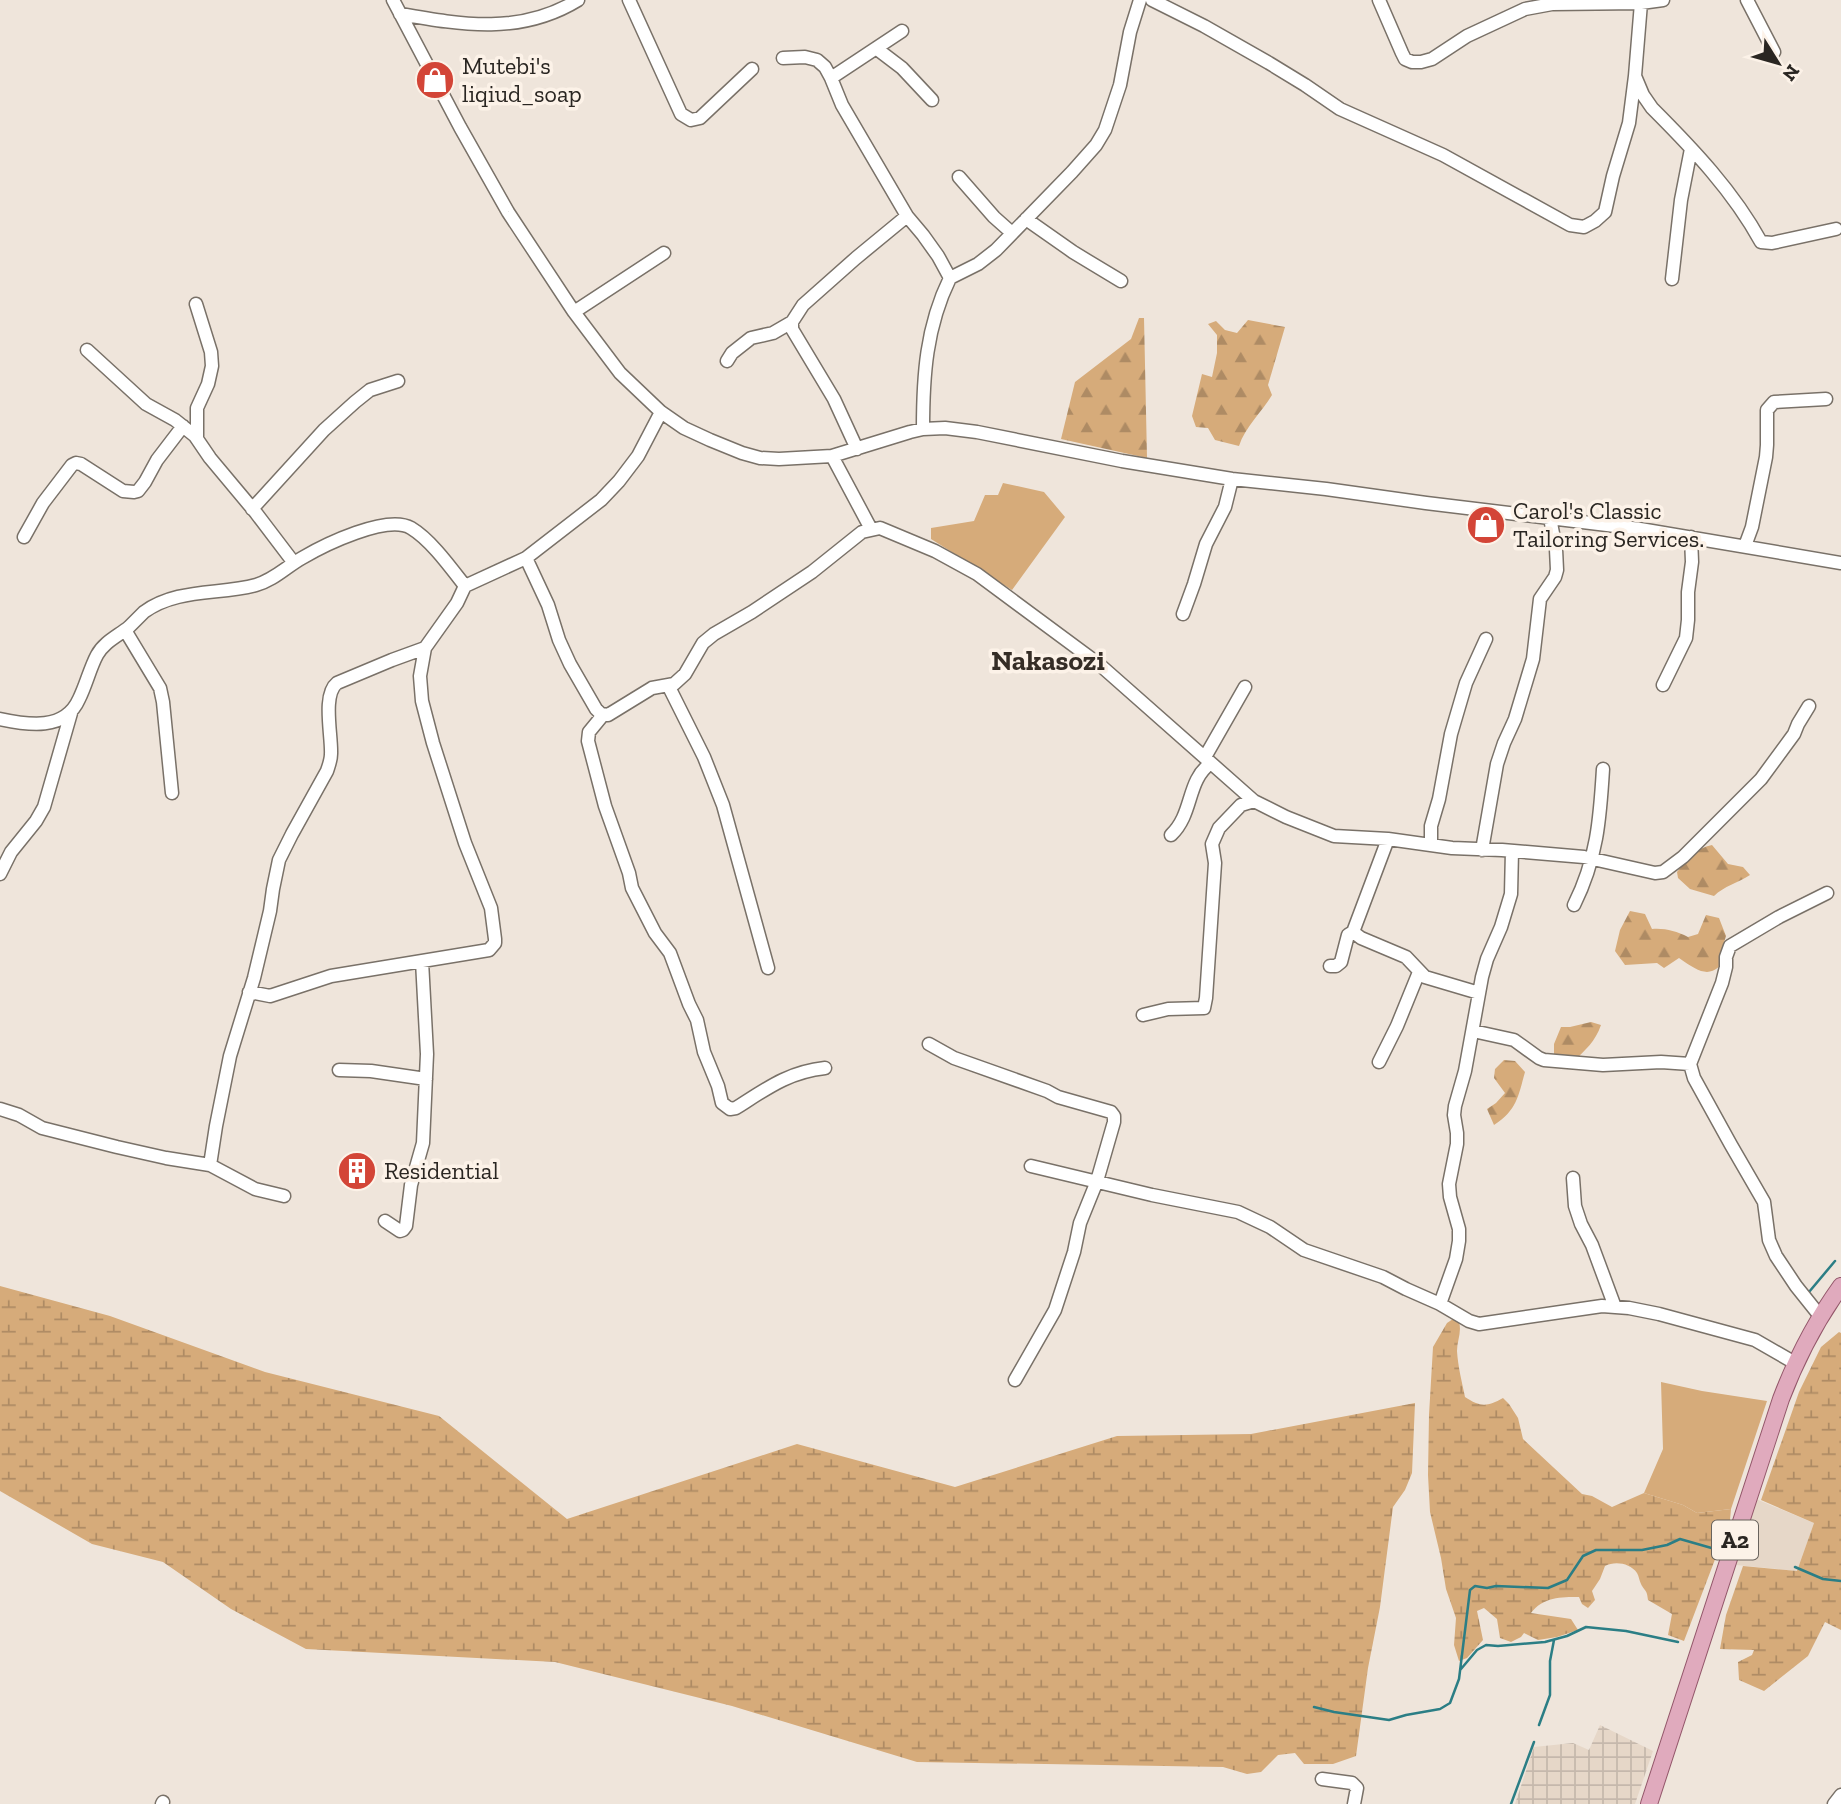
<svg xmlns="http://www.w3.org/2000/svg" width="1841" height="1804" font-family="'Zilla Slab',serif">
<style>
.built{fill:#e6d7c8}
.industrial{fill:url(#industrial-grid)}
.green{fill:#d6ab7a}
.forest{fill:url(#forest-firs)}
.wetland{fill:url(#wetland-marsh)}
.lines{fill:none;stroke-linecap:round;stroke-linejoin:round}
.stream{stroke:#2b7e85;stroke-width:2.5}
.minor-casing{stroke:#797168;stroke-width:15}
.major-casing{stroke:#93576a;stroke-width:18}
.minor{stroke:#fff;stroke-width:12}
.major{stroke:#e0aabd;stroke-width:16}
.labels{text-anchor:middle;stroke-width:7;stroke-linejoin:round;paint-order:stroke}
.shield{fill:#fcf2e8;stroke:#69635d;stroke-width:2}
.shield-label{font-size:23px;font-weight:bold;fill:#2a2622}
.poi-label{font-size:24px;fill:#2a2622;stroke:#fcf2e8;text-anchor:start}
.quarter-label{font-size:28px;font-weight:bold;fill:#352d26;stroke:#fcf2e8}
</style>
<defs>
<pattern id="industrial-grid" width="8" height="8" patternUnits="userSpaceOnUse" patternTransform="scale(1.75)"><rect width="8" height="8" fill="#e6d7c8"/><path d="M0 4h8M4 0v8" fill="none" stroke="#c5b8ac"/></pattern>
<pattern id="forest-firs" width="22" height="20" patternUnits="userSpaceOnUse" patternTransform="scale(1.75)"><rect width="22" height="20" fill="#d6ab7a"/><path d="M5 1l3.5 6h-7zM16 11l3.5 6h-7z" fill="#ae8b64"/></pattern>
<pattern id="wetland-marsh" width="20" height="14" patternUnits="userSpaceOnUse" patternTransform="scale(1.75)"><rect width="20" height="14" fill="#d6ab7a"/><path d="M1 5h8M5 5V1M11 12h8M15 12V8" fill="none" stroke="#ae8b64"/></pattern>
</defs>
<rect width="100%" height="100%" fill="#efe5db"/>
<path class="built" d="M1756 1499 1814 1523 1797 1571 1736 1565Z"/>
<path class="industrial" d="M1600 1725 1653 1751 1635 1804H1515L1534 1747 1573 1743 1589 1750Z"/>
<path class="green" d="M1003 483 1044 492 1065 517 1012 590 931 539V528L974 521 985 495H998Z
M1661 1382 1702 1391 1767 1401 1731 1509 1697 1513 1683 1505 1644 1493 1663 1449Z"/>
<path class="forest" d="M1139 318H1144L1147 458 1061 439 1075 382 1131 339Z
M1248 320 1285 327 1268 385 1272 395C1262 412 1245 427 1239 446L1215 440 1208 428 1196 427 1192 416 1202 374 1212 377 1217 353V335L1208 324 1216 321 1225 330 1237 333Z
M1712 845 1728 864 1743 867 1750 875C1738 883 1724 886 1714 896L1690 889 1678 878 1677 872C1687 860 1696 848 1712 845Z
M1630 911 1645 914 1652 929C1665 928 1676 931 1688 937L1698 934 1706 915 1719 918 1726 936 1723 946 1731 952C1713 980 1703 975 1679 958L1664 968 1657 963 1625 965 1615 951 1620 930Z
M1591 1022 1601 1025C1595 1042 1586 1049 1574 1061L1554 1057V1044L1561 1027H1570Z
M1504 1060 1515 1061 1525 1072C1518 1097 1517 1110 1494 1125L1487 1109 1496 1103 1505 1093 1494 1078 1495 1069Z"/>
<path class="wetland" d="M0 1286 110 1316 265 1372 439 1416 567 1519 797 1444 955 1487 1117 1436 1251 1434 1415 1403 1412 1473 1405 1490 1393 1507 1380 1607 1368 1668 1356 1756 1333 1764H1304L1295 1753 1278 1755 1261 1772 1247 1774 1223 1767 917 1762 732 1706 555 1662 306 1649 231 1609 163 1562 92 1544 0 1491Z
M1453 1319 1459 1322C1462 1332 1457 1341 1457 1351 1458 1367 1462 1382 1465 1397 1480 1407 1487 1407 1503 1398L1509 1404 1518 1418 1523 1439 1582 1494 1592 1496 1612 1507 1644 1493 1683 1505 1697 1513 1731 1509 1730 1520 1684 1641 1668 1635 1672 1614 1648 1600C1647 1589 1645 1592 1641 1584 1639 1580 1639 1576 1637 1573 1630 1563 1615 1561 1605 1566L1600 1579 1592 1591 1595 1600 1588 1608 1582 1604 1579 1597C1561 1597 1543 1597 1531 1613L1571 1619 1578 1630 1557 1637 1538 1640 1524 1633 1521 1637 1511 1642 1500 1638 1497 1619 1484 1608 1477 1611 1483 1640 1467 1658 1459 1661 1454 1645 1456 1618 1446 1589 1441 1558 1430 1512 1428 1475 1429 1415 1433 1347 1447 1323Z
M1839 1332 1841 1333V1630L1825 1622 1808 1656 1764 1691 1739 1680 1738 1662 1752 1655 1754 1650 1720 1649 1726 1615 1743 1566 1797 1571 1814 1523 1761 1500 1799 1392 1821 1347Z"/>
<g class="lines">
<path class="stream" d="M1809 1292 1835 1261
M1795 1567 1823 1579 1841 1581
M1461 1669 1477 1650 1486 1645 1498 1646 1545 1642 1567 1636 1586 1627 1626 1631 1678 1642
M1314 1707 1334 1712 1389 1720 1406 1715 1440 1709 1450 1703 1459 1679 1470 1590 1475 1586 1487 1588 1496 1586 1548 1588 1567 1580 1583 1556 1596 1550H1642L1667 1545 1680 1539 1715 1549
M1539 1725 1550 1695V1661L1554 1640
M1511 1804 1534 1742"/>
<g class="minor-casing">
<path id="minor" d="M393 0 460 127 508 212 574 312 620 373 661 412 684 428 710 440 742 453 760 458 779 459 832 456 910 432 923 429 945 428 977 432 1122 461 1232 479 1326 489 1426 503 1640 529 1841 563
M629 0 681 114 691 120 700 118 752 69
M1152 0 1204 26 1269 63 1305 85 1340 109 1443 155 1570 225 1584 227 1595 221 1605 212 1613 176 1629 123 1635 76
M1379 0 1402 53 1405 59 1412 62H1421L1432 59 1467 36 1525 9 1552 4 1641 3 1663 0
M1747 0 1774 52
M1641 3 1635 76 1643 95 1652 108C1693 149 1733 191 1761 242L1772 243 1836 229
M400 14C463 25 521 35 578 0
M877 49 902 68 932 100
M783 58 805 57 817 60 825 67 831 78 842 105 907 216 923 235 938 256 950 278
M831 78 902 31
M959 177 994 217 1012 233
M1026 219 1073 252 1121 281
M1672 279 1681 200 1691 149
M196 304 211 352 212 366 208 384 197 408V438
M574 312 664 253
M87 350 146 404 175 420 195 436 210 458 256 513 294 563
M727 361 732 353 751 338 773 333 792 322
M923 429C923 376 926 327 950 278L978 264 996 250 1072 172 1096 145 1105 130 1120 85 1130 32 1140 0
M857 449 834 399 792 329V322L803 305 856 258 907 216
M832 456 871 529
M252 509 324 430 355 402 370 390 398 381
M24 537 43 503 72 465 76 463 81 464 123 491 134 492 138 491 145 482 157 460 183 426
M1745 546 1752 527 1766 457 1767 445V410L1774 402 1826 399
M526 558 548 605 559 640 570 664 596 709 601 714 608 715 652 688 674 684 685 674 703 643 714 634 752 612 812 572 862 532 880 528 935 551 977 574 1100 665 1254 801 1286 817 1334 836 1388 839 1452 848 1502 850 1584 857 1655 873 1663 872 1683 857 1761 779 1794 734 1798 724 1809 706
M1183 614 1194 584 1206 544 1225 507 1232 479
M125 630 160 688 163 702 172 793
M668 685 704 757 723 805 768 968
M1663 685 1686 638 1688 620V592L1692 562 1691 537
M603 715 589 732 588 741 605 806 629 873 632 888 655 933 670 953 689 1004 697 1020 704 1052 718 1086 722 1103 730 1109 736 1108C766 1089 788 1072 825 1068
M0 719C28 725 65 731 79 699 86 685 90 668 97 655 104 642 118 636 129 627 134 622 139 617 144 612 177 588 219 595 256 585 274 580 286 567 302 558 324 545 387 514 411 528 431 540 451 568 465 586
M1205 757 1245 687
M1171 835C1194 813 1186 781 1211 763
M1431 845V826L1439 799 1451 734 1466 683 1486 639
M1482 850 1497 764 1504 743 1515 719 1533 659 1540 599 1555 577 1557 570 1556 549 1550 518
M1512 851 1511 894 1501 927 1487 959 1482 977 1465 1071 1455 1106 1454 1115 1457 1133V1144L1449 1184 1450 1197 1459 1229V1241L1456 1259 1440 1304 1469 1321 1479 1324 1602 1306 1629 1308 1659 1314 1755 1340 1795 1363
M0 874 11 852 36 821 44 807 71 713
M1574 905C1597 859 1600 819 1603 769
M1353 932 1361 938 1406 957 1425 977 1479 993
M1330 966H1336L1341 962 1348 935 1353 932 1388 839
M249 992 270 996 331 976 489 950 495 943V939L491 908 465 843 433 743 422 701 420 676 425 648 457 603 465 586 526 558 601 500 619 481 638 456 661 412
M1143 1015 1168 1009 1204 1008 1206 998 1215 863 1212 844 1219 828 1241 805 1254 801
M1473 1031 1514 1040 1539 1058 1544 1060 1603 1065 1661 1062 1690 1064
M929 1044 954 1058 1047 1091 1058 1097 1111 1112 1114 1116V1122L1097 1181 1080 1223 1074 1252 1055 1310 1015 1380
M1379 1062 1397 1026 1419 972
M339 1070 371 1071 426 1079
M0 1109 19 1115 42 1128 117 1147 166 1158 210 1165 255 1189 284 1196
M210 1165 216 1126 230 1056 254 978 270 911 273 889 279 860 292 834 327 771C329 765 331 760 331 754 332 736 322 695 337 683L392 660 425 648
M1031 1166 1152 1195 1238 1212 1270 1227 1304 1250 1383 1277 1406 1289 1440 1304
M1573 1178 1575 1206 1581 1224 1592 1245 1615 1307
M385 1221 400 1231 403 1230 406 1226 411 1185 423 1143 427 1054 422 961
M1820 1316 1796 1286 1776 1256 1769 1240 1764 1202 1731 1145 1694 1078 1690 1064 1722 983 1726 967V957L1730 946 1779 917 1827 893
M1322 1779 1352 1783 1357 1788 1354 1804
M162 1804 163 1802
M1834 1804 1841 1795"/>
</g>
<g class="major-casing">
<path id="major" d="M1649 1804 1781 1399C1797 1357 1815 1322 1841 1286"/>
</g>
<use href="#minor" class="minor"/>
<use href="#major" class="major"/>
</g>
<defs>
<g id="shop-disc" transform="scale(2.0125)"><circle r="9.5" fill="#d34537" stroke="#fcf2e8"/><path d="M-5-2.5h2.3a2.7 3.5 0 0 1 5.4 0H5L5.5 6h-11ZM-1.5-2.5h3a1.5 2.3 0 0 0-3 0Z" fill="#fff"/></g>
<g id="building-disc" transform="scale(2.0125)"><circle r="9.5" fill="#d34537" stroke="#fcf2e8"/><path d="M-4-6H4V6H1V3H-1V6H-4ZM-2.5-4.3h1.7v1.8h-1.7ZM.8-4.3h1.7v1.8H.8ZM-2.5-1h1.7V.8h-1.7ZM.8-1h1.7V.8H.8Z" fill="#fff"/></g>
</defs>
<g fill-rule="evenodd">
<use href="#shop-disc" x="435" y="80"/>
<use href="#shop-disc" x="1486" y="525"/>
<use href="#building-disc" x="357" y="1171"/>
</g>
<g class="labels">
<rect class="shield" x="1712" y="1520.5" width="46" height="39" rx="5"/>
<g class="shield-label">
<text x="1735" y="1548">A2</text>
</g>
<g class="poi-label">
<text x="462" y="74">Mutebi's<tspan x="462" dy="28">liqiud_soap</tspan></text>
<text x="1513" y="519">Carol's Classic<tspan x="1513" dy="28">Tailoring Services.</tspan></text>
<text x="384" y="1179">Residential</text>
</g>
<g class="quarter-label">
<text x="1048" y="670">Nakasozi</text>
</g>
</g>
<g transform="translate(1778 63) rotate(127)" stroke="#fcf2e8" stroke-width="5" paint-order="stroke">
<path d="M0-5L12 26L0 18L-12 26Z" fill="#2a2622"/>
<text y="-10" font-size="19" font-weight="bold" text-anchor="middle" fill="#2a2622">N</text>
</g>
</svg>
